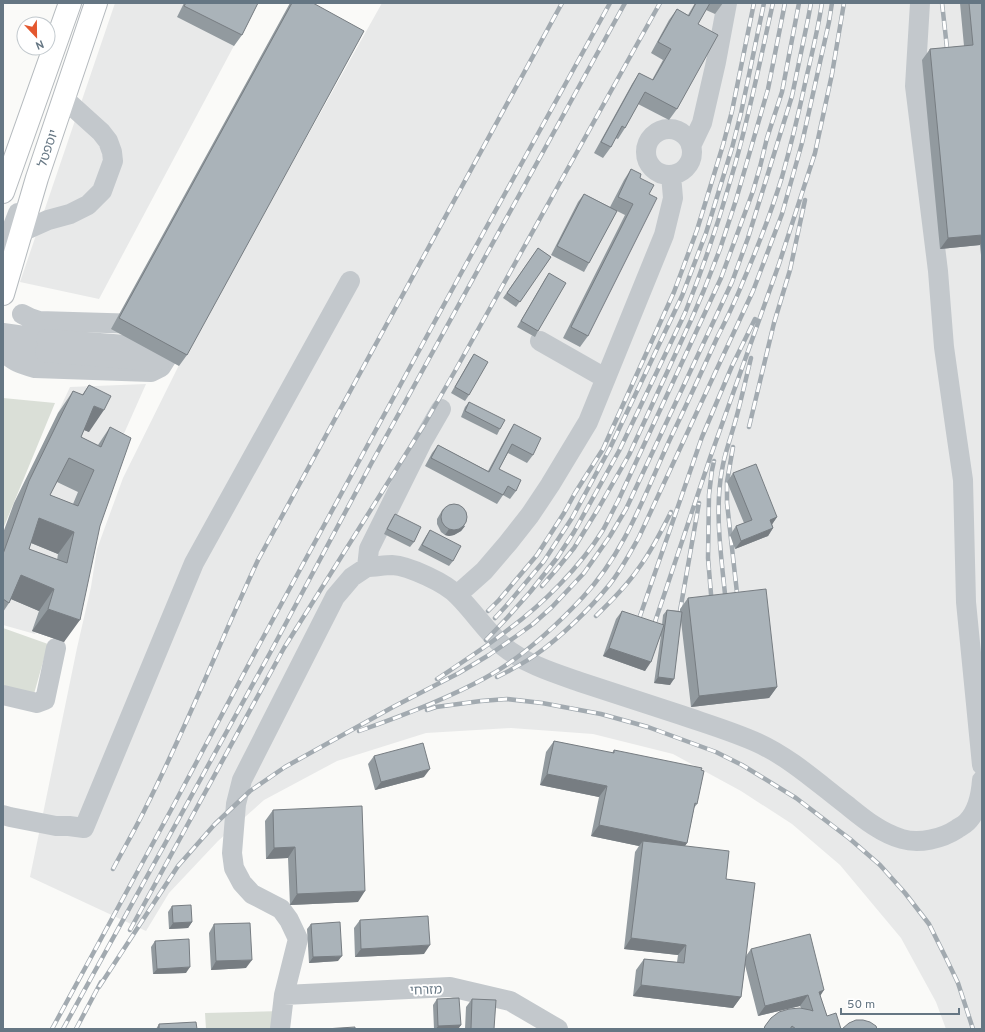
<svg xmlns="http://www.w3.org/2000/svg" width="985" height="1032" font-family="Overpass,'Noto Sans Hebrew',sans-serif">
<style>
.built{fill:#e8e9e9}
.green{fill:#dadfd7}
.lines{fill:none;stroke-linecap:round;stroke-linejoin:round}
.major-casing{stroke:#b5babe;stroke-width:24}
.minor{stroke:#c3c8cc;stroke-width:20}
.major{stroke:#fff;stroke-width:22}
.rail-casing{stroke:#a2aab0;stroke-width:4.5}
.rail{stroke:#fff;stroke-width:3;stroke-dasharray:9;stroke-linecap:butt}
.minor-bridge{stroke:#c3c8cc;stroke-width:20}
.wall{fill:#929a9f;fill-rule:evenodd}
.shaded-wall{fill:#777d82}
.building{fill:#aab3b9;stroke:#777d82;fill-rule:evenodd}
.labels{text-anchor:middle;stroke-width:4;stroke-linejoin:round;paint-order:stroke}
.street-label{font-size:13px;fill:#657683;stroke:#fff}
</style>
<rect width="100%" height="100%" fill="#fafaf8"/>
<path class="built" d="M115 3H234L253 10 99 299 20 282Z
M382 3H982V1029H946L936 1002 901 938 840 865 792 824 741 791 673 754 593 734 511 728 426 733 337 761 264 800 218 841 169 893 146 931 30 877 77 648 91 587 97 549 123 478 178 367Z
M146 384 35 634 3 625V536L16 503 70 387Z"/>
<path class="green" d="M3 398 55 403 3 529Z
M3 628 48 644 34 694 3 688Z
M282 1011 280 1029H206L205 1013Z"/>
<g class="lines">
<g class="major-casing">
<path id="major" d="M3 192 70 3
M3 294 37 178 96 3"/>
</g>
<path class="minor" d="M920 3 915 86 938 271 944 347 956 432 963 480 966 602 982 765
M646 152a23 23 0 1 1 46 0a23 23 0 1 1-46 0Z
M691 146 702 123 716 62 727 3
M21 232 48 220 70 214 88 205 102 191 113 161 112 152 108 141 101 132 70 104 64 97
M3 252 18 213
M22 314 30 318 39 321 141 324
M3 333 46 339
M540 341 605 378
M3 352C15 362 20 364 35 368L151 372 161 367 171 351
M3 352H45
M367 567C375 567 384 565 392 565 409 566 446 583 458 596 474 612 486 631 503 646 525 664 554 673 580 682 614 693 648 704 681 715 707 724 734 732 758 743 791 758 819 784 848 806 864 819 881 833 902 839 919 844 942 839 957 829 960 827 964 825 967 822 977 812 981 794 982 780
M457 595 484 571 508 543 530 515 550 485 588 422 664 235 673 198 671 175
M3 695 37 703 45 700 56 648
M3 815 10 817 56 826H69L84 828 194 563 350 281
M284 995 450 987 510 1001 558 1029
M280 1029 284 995 298 939 289 920 281 909 252 894 242 883 234 868 232 853 236 804 242 780 335 597 352 577 367 567 369 549 422 442 441 409"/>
<use href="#major" class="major"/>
<g class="rail-casing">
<path id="rail" d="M942 3 948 57
M749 427 774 323 790 270 805 200
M733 447 727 482V503L738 602
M542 586 556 570 574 548 598 509 629 455 692 318 704 290 720 249 736 200 768 89 785 3
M726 604C722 561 714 513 722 470 724 456 729 443 733 429 740 406 745 382 751 358
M712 606 708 558 709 495 712 470 714 461
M488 611 499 600 537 555 564 513 575 493 603 449 674 292 697 230 723 145 732 111 754 3
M680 611 699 503
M596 616C611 601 626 587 638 569 651 552 661 532 671 512
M495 618 506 606 544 561 572 518 610 448 682 296 706 233 732 148 741 113 764 3
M639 619 702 437 732 366 755 319
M654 625 710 458 779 264 815 153 832 74 844 3
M486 640 507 618 531 591 557 558 574 532 619 451 685 313C703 268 719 221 732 175 749 118 760 60 773 3
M497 677C509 671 522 664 534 656 560 638 590 609 610 584 621 570 630 553 639 537L753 291 782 214 802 143 829 22 832 3
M437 679C461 663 486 647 509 629 543 604 580 567 603 530 608 521 613 510 618 501L721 278 753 191 760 167 767 138 782 92 799 3
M427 710 436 707 481 701 507 699 542 703 601 714 648 727 716 752 742 765 796 798 850 839 880 865 905 893 929 924 946 958 958 983 973 1029
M359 731C402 716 445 700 485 678 522 658 555 627 583 597 626 551 645 493 671 437 687 404 702 371 717 338 726 320 735 302 742 284 757 249 771 213 782 177 791 145 799 112 806 79 812 54 818 29 822 3
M113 869C124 848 136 828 146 807 187 726 220 642 258 560L562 3
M130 930 284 648 424 425 455 371 660 3
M99 987 178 866 215 824 250 791 285 767 393 707 459 673 489 655 515 637 533 624 552 607 584 573 610 536 626 509 732 282 748 238 792 96 808 19 811 3
M52 1029 171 810 259 645 459 277 610 3
M63 1029 270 653 371 464 625 3
M76 1029 101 982"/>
</g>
<use href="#rail" class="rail"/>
<path class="minor-bridge" d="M46 339 126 345C140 344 153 343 162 331
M45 352 156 361C171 357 175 351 182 338"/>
</g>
<path class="wall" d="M184 3H258L242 35 234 46 177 17Z
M290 3H313L187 355 179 366 111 329Z
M695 3H723L715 14 706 10 698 24 677 109 669 120 638 104 625 128 618 139 615 138 611 147 603 158 594 153 632 84 639 73 652 80 663 60 651 53 669 20 677 9 688 15Z
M960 3H982V265L980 245 940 249 922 60 930 49 964 46Z
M631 169 640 178 649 194 588 336 580 347 563 338 625 215 617 211 589 263 584 272 551 255 578 202 584 194 610 207 624 180Z
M538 248 551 257 516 307 503 298Z
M549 273 538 331 535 337 517 327 545 279Z
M474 354 469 395 465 401 451 393 470 360Z
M89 385V432L84 430 81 437 98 445 110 427 100 526 64 642 32 631 39 611 11 599 9 603 3 612V533L14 503 58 413 73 391 82 395ZM57 482 78 492 73 504 50 495ZM31 543 58 554 57 560 29 549Z
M469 402 500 429 497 435 461 417 465 407Z
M514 424 533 455 527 463 508 453 499 469 516 491 510 499 503 495 497 504 425 466 432 453 438 445 488 471 509 432Z
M733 473 777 517 772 524 773 528 768 536 735 549 730 535 736 526 744 523 727 482Z
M443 509 465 526 461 531 454 535 449 536 445 535 441 532 437 524V519Z
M395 514 414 542 410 547 384 534 391 520Z
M430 530 453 561 449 566 418 550 426 536Z
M688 598 777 687 769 698 691 707 681 621 670 685 654 683 661 635 645 671 603 656 616 619 622 611 662 625 663 615 667 610 680 611V609Z
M554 741 612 753 614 750 697 804 694 808 687 843 685 846 726 879 746 956 751 949 820 996 827 1016 841 1029H763L771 1018 801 1008 800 1006 758 1016 745 965 741 997 733 1008 633 996 636 970 644 959 677 962 678 955 624 949 635 852 639 846 591 836 599 797 540 785 546 752Z
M374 756 424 777 375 790 368 764Z
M273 810 358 902 290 905 288 858 266 859 265 821Z
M172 906 192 922 188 928 169 929 168 912Z
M360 920 424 954 355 957 354 928Z
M214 924 246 968 211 970 209 933Z
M311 924 338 961 309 963 307 929Z
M155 941 186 973 153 974 151 947Z
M437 999 461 1025 458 1029H434L433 1005Z
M472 999 494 1029H465L466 1007Z
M159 1024 197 1029H156Z"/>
<path class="shaded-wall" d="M982 235V242L980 245 940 249 948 238Z
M94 406 104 410 89 432 79 428Z
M777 517 771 526 770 520Z
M39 518 74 532 58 554 24 540Z
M465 526 461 531 454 535 449 536 445 535 449 529Z
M773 528 768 536 735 549 741 541Z
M21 575 54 589 39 611 6 597Z
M48 609 80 620 64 642 32 631Z
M609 648 651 662 645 671 603 656Z
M658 677 674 679 670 685 654 683Z
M777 687 769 698 691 707 699 696Z
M430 769 424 777 375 790 381 782Z
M547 774 607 786 599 797 540 785Z
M599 825 687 843 679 854 643 841 639 846 591 836Z
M295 847 288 858 266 859 274 848Z
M365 891 358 902 290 905 297 894Z
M192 922 188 928 169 929 173 923Z
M631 938 686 945 678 955 624 949Z
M430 945 424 954 355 957 361 949Z
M342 956 338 961 309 963 313 957Z
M252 960 246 968 211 970 216 961Z
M190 967 186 973 153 974 157 969Z
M641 985 741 997 733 1008 633 996Z
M824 990 817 1001 819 992Z
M808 995 800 1006 758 1016 765 1006Z
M461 1025 458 1029H436L438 1026Z"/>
<path class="building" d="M186 3H258L242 35 184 6Z
M292 3H313L364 31 187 355 119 318Z
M696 3H710L698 24 718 35 677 109 645 92 625 128 622 126 611 147 601 142 639 73 653 80 671 49 658 42 677 9 689 16Z
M969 3H982V235L948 238 930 49 973 45Z
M631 169 641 174 640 178 654 185 649 194 657 198 588 336 571 327 633 204 618 197Z
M584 194 617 211 589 263 557 246Z
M538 248 551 257 520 302 507 293Z
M549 273 566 283 538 331 521 321Z
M474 354 488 362 469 395 455 387Z
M89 385 111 396 104 410 94 406 81 437 101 447 110 427 131 438 100 526 80 620 48 609 54 589 21 575 9 603 3 599V554L29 481 73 391 83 395ZM69 458 94 470 78 506 50 495ZM39 518 74 532 67 563 29 549Z
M469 402 505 420 500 429 465 411Z
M514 424 541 438 533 455 512 444 499 469 521 480 516 491 508 486 503 495 431 458 438 445 489 472Z
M756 464 777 517 770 520 773 528 741 541 736 526 752 520 733 473Z
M441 517a13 13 0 1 1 26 0a13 13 0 1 1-26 0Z
M395 514 421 527 414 542 387 529Z
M430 530 461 546 453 561 422 545Z
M766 589 777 687 699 696 688 598Z
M667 610 682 612 674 679 658 677Z
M622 611 664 625 651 662 609 648Z
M554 741 614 753V750L702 768 701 770 704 771 697 804 695 803 687 843 599 825 607 786 547 774Z
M423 743 430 769 381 782 374 756Z
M362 806 365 891 297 894 295 847 274 848 273 810Z
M643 841 729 851 726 879 755 883 741 997 641 985 644 959 684 963 686 945 631 938Z
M191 905 192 922 173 923 172 906Z
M428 916 430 945 361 949 360 920Z
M340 922 342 956 313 957 311 924Z
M250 923 252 960 216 961 214 924Z
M810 934 824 990 819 992 827 1016 836 1013 841 1029H796L792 1026 790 1029H764L765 1026 771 1018 779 1012 789 1009 800 1008 810 1010 813 1011 808 995 765 1006 751 949Z
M189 939 190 967 157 969 155 941Z
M459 998 461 1025 438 1026 437 999Z
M472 999 496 1000 494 1029H471Z
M856 1020H863L870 1022 876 1026 877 1029H842L849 1023Z
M196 1022 197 1029H159V1024Z
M355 1027V1029H325Z"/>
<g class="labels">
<g class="street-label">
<text transform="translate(47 148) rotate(-71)" y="5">יוספטל</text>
<text transform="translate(426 989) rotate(-2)" y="5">מזרחי</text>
</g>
</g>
<rect width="985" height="1032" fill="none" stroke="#657683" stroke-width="8"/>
<g transform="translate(36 36) rotate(158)"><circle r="19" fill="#ffffff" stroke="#c1c8cd"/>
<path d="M0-3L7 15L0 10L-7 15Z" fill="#e4572e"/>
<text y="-6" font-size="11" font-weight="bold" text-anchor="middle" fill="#657683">N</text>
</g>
<path d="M841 1008v6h118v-6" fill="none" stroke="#657683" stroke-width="2"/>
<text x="847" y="1008" font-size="12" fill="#657683" stroke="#ffffff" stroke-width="3" paint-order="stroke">50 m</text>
</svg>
